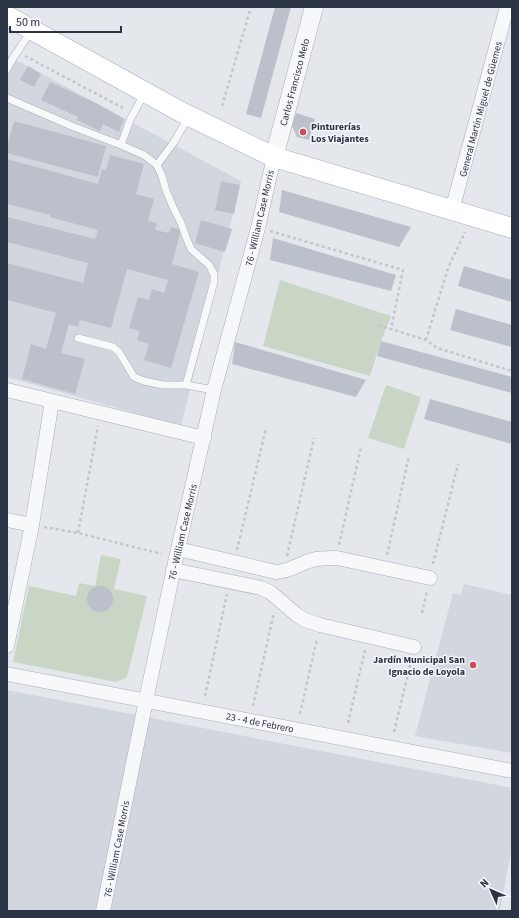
<svg xmlns="http://www.w3.org/2000/svg" width="519" height="918" font-family="'Source Sans 3',sans-serif">
<style>
.built{fill:#d2d6de}
.green{fill:#c9d6c5}
.building{fill:#bbc0ca}
.lines{fill:none;stroke-linecap:round;stroke-linejoin:round}
.service-casing{stroke:#a9aeb7;stroke-width:8}
.minor-casing{stroke:#a9aeb7;stroke-width:15}
.tertiary-casing{stroke:#a9aeb7;stroke-width:19}
.secondary-casing{stroke:#a9aeb7;stroke-width:21}
.path{stroke:#c2c5cb;stroke-width:2.5;stroke-dasharray:3 3;stroke-linecap:butt}
.service{stroke:#f7f8fa;stroke-width:7}
.minor{stroke:#f7f8fa;stroke-width:14}
.tertiary{stroke:#f7f8fa;stroke-width:18}
.secondary{stroke:#fff;stroke-width:20}
.poi-dot{fill:#d1495b;stroke:#f4f6f9;stroke-width:1.5}
.labels{text-anchor:middle;stroke-width:3;stroke-linejoin:round;paint-order:stroke}
.street-label{font-size:10px;fill:#2b3445;stroke:#f4f6f9}
.poi-label{font-size:10px;font-weight:bold;fill:#2b3445;stroke:#f4f6f9;text-anchor:start}
</style>
<rect width="100%" height="100%" fill="#e4e7ec"/>
<path class="built" d="M7 55 241 181 181 426 7 377Z
M464 584 512 595V753L415 736 453 593 461 595Z
M7 690 512 788V846L500 911H7Z"/>
<path class="green" d="M280 280 391 316 381 341 370 376 263 346Z
M386 385 421 397 404 449 368 438Z
M101 555 121 559 114 589 147 596 127 677 116 682 13 662 29 586 76 596 79 583 95 586Z"/>
<path class="building" d="M275 7H291L261 118 246 114Z
M28 66 41 74 34 87 20 80Z
M50 82 96 103 124 119 119 132 103 124 100 131 77 120 78 117 41 100Z
M296 113 315 119 309 140 297 137 292 126Z
M14 121 106 146 98 177 7 153V147Z
M110 155 144 164 136 194 154 199 148 221 157 223 155 230 169 233 171 227 181 230 172 264 199 272 171 368 144 360 149 344 137 340 140 331 129 328 138 297 149 300 152 289 164 293 168 280 127 269 111 328 80 320 78 327 69 324 61 353 85 359 75 394 22 379 31 344 46 349 56 313 7 300V263L83 283 88 263 7 242V217L95 239 98 230 50 217V215L7 204V159L98 184 102 169 106 170Z
M221 181 240 185 234 214 215 210Z
M282 190 411 227 399 247 279 212Z
M201 220 232 229 225 252 195 243Z
M273 238 396 275 391 291 270 260Z
M464 266 512 280V302L458 286Z
M456 309 512 325V347L450 330Z
M381 341 512 377V393L377 356Z
M235 342 366 380 356 397 232 364Z
M430 399 512 422V444L424 419Z
M87 599a13 13 0 1 1 26 0a13 13 0 1 1-26 0Z"/>
<g class="lines">
<g class="service-casing">
<path id="service" d="M7 69 13 58 32 30
M7 98 74 127 121 145 144 155 157 165 162 176 166 190 173 207 181 223 186 237 191 249 209 265 214 274V282L186 385
M121 145 130 120 144 94
M157 165 174 142 189 116
M78 338 113 347 119 352 134 377 144 381 163 385H186L214 390"/>
</g>
<g class="minor-casing">
<path id="minor" d="M452 210 507 7
M7 390 204 438
M7 520 32 525
M178 549 276 572C287 572 296 566 306 562 315 558 326 558 337 558L430 578
M173 570 261 588 270 592 297 615 305 620 320 625 414 647
M7 646 32 525 52 401
M7 674 512 771
M103 911 146 700 176 558 214 390 258 228 274 157"/>
</g>
<g class="tertiary-casing">
<path id="tertiary" d="M274 157 314 7"/>
</g>
<g class="secondary-casing">
<path id="secondary" d="M7 16 181 112 274 157 512 228"/>
</g>
<path class="path" d="M25 56 125 109
M222 106 251 7
M270 231 403 270 391 329
M378 325 426 340 437 348 512 371
M426 340 448 268 465 232
M44 527 78 533 162 554
M78 533 98 426
M339 545 361 447
M237 550 266 428
M387 555 409 456
M287 556 314 438
M433 564 458 464
M422 613 427 591
M205 696 227 594
M253 706 274 612
M300 714 317 639
M348 723 365 650
M394 732 411 661"/>
<use href="#service" class="service"/>
<use href="#minor" class="minor"/>
<use href="#tertiary" class="tertiary"/>
<use href="#secondary" class="secondary"/>
</g>
<g class="poi-dot">
<circle cx="303" cy="132" r="4"/>
<circle cx="473" cy="665" r="4"/>
</g>
<g class="labels">
<g class="street-label">
<text transform="translate(294 82) rotate(-75)" y="4">Carlos Francisco Melo</text>
<text transform="translate(480 109) rotate(-75)" y="4">General Martín Miguel de Güemes</text>
<text transform="translate(259 218) rotate(-77)" y="4">76 - William Case Morris</text>
<text transform="translate(182 532) rotate(-77)" y="4">76 - William Case Morris</text>
<text transform="translate(260 722) rotate(11)" y="4">23 - 4 de Febrero</text>
<text transform="translate(116 849) rotate(-79)" y="4">76 - William Case Morris</text>
</g>
<g class="poi-label">
<text x="311" y="130">Pinturerías<tspan x="311" dy="12">Los Viajantes</tspan></text>
<text x="465" y="663" text-anchor="end">Jardín Municipal San<tspan x="465" dy="12">Ignacio de Loyola</tspan></text>
</g>
</g>
<rect width="519" height="918" fill="none" stroke="#2b3445" stroke-width="16"/>
<g transform="translate(491 890) rotate(315)" stroke="#f4f6f9" stroke-width="3" paint-order="stroke">
<path d="M0-3L7 15L0 10L-7 15Z" fill="#2b3445"/>
<text y="-6" font-size="11" font-weight="bold" text-anchor="middle" fill="#2b3445">N</text>
</g>
<path d="M10 26v6h111v-6" fill="none" stroke="#2b3445" stroke-width="2"/>
<text x="16" y="26" font-size="12" fill="#2b3445" stroke="#f4f6f9" stroke-width="3" paint-order="stroke">50 m</text>
</svg>
